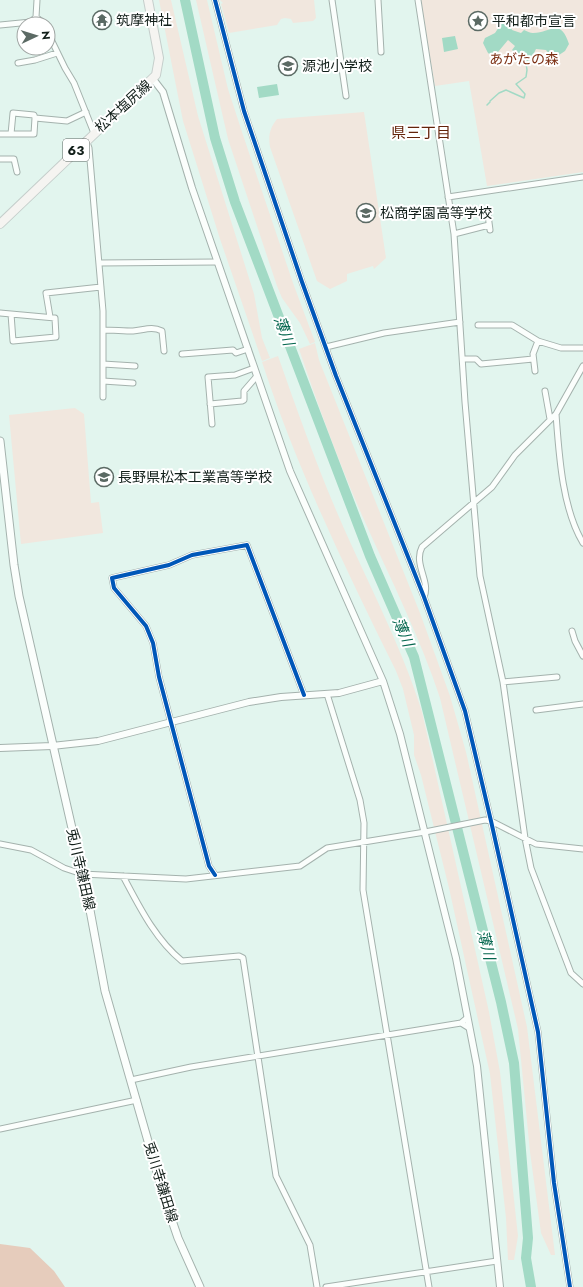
<svg xmlns="http://www.w3.org/2000/svg" width="583" height="1287" font-family="Jost,'Noto Sans JP',sans-serif">
<style>
.green{fill:#f1e7de}
.forest{fill:#e6ccbc}
.water{fill:#a2dac5}
.lines{fill:none;stroke-linecap:round;stroke-linejoin:round}
.stream{stroke:#a2dac5;stroke-width:1.5}
.river{stroke:#a2dac5;stroke-width:10}
.minor-casing{stroke:#a4b2ad;stroke-width:7}
.tertiary-casing{stroke:#a4b2ad;stroke-width:8}
.secondary-casing{stroke:#a4b2ad;stroke-width:9}
.primary-casing{stroke:#c5cecb;stroke-width:10}
.minor{stroke:#fbfefc;stroke-width:5}
.tertiary{stroke:#fbfefc;stroke-width:6}
.secondary{stroke:#fbfefc;stroke-width:7}
.primary{stroke:#f5f4f1;stroke-width:8}
.cycleway-casing{stroke:#fff;stroke-width:6}
.cycleway{stroke:#0057b8;stroke-width:4}
.labels{text-anchor:middle;stroke-width:4;stroke-linejoin:round;paint-order:stroke}
.shield{fill:#fff;stroke:#59625f;stroke-width:1}
.shield-label{font-size:13px;font-weight:bold;fill:#121f1a}
.poi-label{font-size:14px;fill:#121f1a;stroke:#fff;text-anchor:start}
.park-label{font-size:14px;fill:#7c3014;stroke:#fff}
.street-label{font-size:14px;fill:#121f1a;stroke:#fff}
.neighbourhood-label{font-size:15px;fill:#64230a;stroke:#fff}
.water-label{font-size:15px;font-style:italic;fill:#05674f;stroke:#fff}
</style>
<rect width="100%" height="100%" fill="#e2f5ee"/>
<path class="green" d="M159 0H171L198 116 254 294 262 338 270 358 262 361 220 239 183 121Z
M196 0H207L228 89 243 135 293 283 315 342 310 344 300 323 282 298 277 286 228 139Z
M220 0H314L316 18 313 21 293 23 291 19 285 18 281 19 277 25 229 33 221 4 223 3Z
M420 0H583V172L487 186 469 81 435 86Z
M364 112 386 258 374 269 373 266 347 274V281L330 289 317 281 270 147C268 135 270 128 277 119Z
M315 343 319 360 420 613 450 696 466 752 527 1027 555 1255H551L541 1233 530 1152 518 1029 440 698C420 637 391 580 365 522 340 466 319 408 299 349Z
M278 356C297 410 316 464 339 517 367 582 401 644 422 712L489 1012 500 1072 518 1236 514 1260H508L506 1218 490 1074 449 888 421 775 414 755V735L403 689 396 671C346 570 297 469 262 362Z
M75 408 84 414 91 503 99 502 103 533 21 544 9 415Z"/>
<path class="forest" d="M0 1244 30 1248 54 1271 65 1287H0Z"/>
<path class="water" d="M503 21 510 22 512 30 521 33 524 30C527 31 530 33 533 33 551 33 560 17 569 44L565 51 556 57 549 54 546 50 536 49 531 59 521 65 518 63 517 54 512 50 515 46 508 40 498 52 491 55 488 53 483 43 485 38 495 33Z
M455 36 458 49 444 52 442 38Z
M277 84 279 95 259 98 257 87Z"/>
<g class="lines">
<path class="stream" d="M490 101 499 93 506 90 524 98 525 94 516 84 526 77 527 70 526 63
M487 105 490 102"/>
<path class="river" d="M185 0 215 138 235 202 370 556 414 657 501 1002 514 1063 528 1238 526 1258 531 1287"/>
<g class="minor-casing">
<path id="minor" d="M215 0 244 111 302 282 336 376 424 597 465 711 491 821 538 1032 554 1183 570 1287
M332 0 346 96
M378 0 381 52
M418 0 454 234 465 402 480 576 503 682 525 838 531 868 571 973 583 984
M36 17 44 24
M0 25 31 22 36 17 37 0
M48 33 65 68 74 83 94 133
M18 63 35 60 57 53
M0 134H34L35 118 67 121 86 112
M11 134 13 113 34 115 35 118
M86 140 89 148 103 311V397
M0 159H14L17 172
M448 197 583 177
M488 215 490 230
M454 234 489 225
M99 263 217 262
M0 313 55 318 56 337 13 341 11 314
M50 317 46 293 101 287
M478 325H512L538 341
M104 330C113 330 124 331 133 331 144 330 152 326 162 331L164 351
M326 347 384 333 460 322
M182 354 233 350 236 353 248 349
M463 359H476L481 364 533 359
M103 364 135 366
M535 371 533 354 538 341 561 348H583
M103 381 133 383
M545 391 550 419
M210 404 242 401 244 400V391L257 376
M556 414C559 454 562 508 583 543
M212 424 208 377 235 375 254 368
M424 597C431 582 413 564 422 547L492 487 515 455 556 414 583 366
M572 631 575 641 583 656
M503 682 557 677
M327 694 360 800 364 823 363 890 429 1287
M536 710 583 704
M0 844 31 850 64 868 82 874 186 879 300 866 327 848 425 832 485 820 491 821 536 844 583 849
M215 875 209 866 159 677 153 643 146 626 114 588 112 578 169 565 192 555 247 545 304 695
M123 876C139 906 155 939 182 961L239 956 243 958 276 1176 310 1245 317 1287
M467 1018 461 1023 469 1028
M131 1080 191 1067 461 1023
M0 1129 137 1100
M326 1287 497 1261"/>
</g>
<g class="tertiary-casing">
<path id="tertiary" d="M153 79 163 92 192 188 290 471 383 681 400 734 456 958 477 1066 500 1287
M0 748 52 746 98 741 249 702 281 697 339 693 383 681"/>
</g>
<g class="secondary-casing">
<path id="secondary" d="M0 441 14 565 19 596 87 894 105 991 164 1197 178 1238 200 1287"/>
</g>
<g class="primary-casing">
<path id="primary" d="M0 224 156 75 159 58 148 0"/>
</g>
<use href="#minor" class="minor"/>
<use href="#tertiary" class="tertiary"/>
<use href="#secondary" class="secondary"/>
<use href="#primary" class="primary"/>
<g class="cycleway-casing">
<path id="cycleway" d="M215 0 244 111 302 282 336 376 424 597 465 711 491 821 538 1032 554 1183 570 1287
M215 875 209 866 159 677 153 643 146 626 114 588 112 578 169 565 192 555 247 545 304 695"/>
</g>
<use href="#cycleway" class="cycleway"/>
</g>
<defs>
<g id="temple-ring" transform="scale(1)"><circle r="9.5" fill="#fff" stroke="#5b6a64" stroke-width="1.5"/><path d="M0-6L5-2H3V0L6.5 2.5H4V6H1.5V3h-3V6H-4V2.5H-6.5L-3 0V-2H-5Z" fill="#5b6a64"/></g>
<g id="sight-ring" transform="scale(1)"><circle r="9.5" fill="#fff" stroke="#5b6a64" stroke-width="1.5"/><path d="M0-6L1.8-2.2L6-1.7L2.9 1.2L3.7 5.4L0 3.3L-3.7 5.4L-2.9 1.2L-6-1.7L-1.8-2.2Z" fill="#5b6a64"/></g>
<g id="school-ring" transform="scale(1)"><circle r="9.5" fill="#fff" stroke="#5b6a64" stroke-width="1.5"/><path d="M0-5L7-2L0 1L-7-2ZM-4 1L0 2.5L4 1V4Q0 6-4 4Z" fill="#5b6a64"/></g>
</defs>
<g fill-rule="evenodd">
<use href="#temple-ring" x="102" y="20"/>
<use href="#sight-ring" x="478" y="21"/>
<use href="#school-ring" x="288" y="66"/>
<use href="#school-ring" x="366" y="213"/>
<use href="#school-ring" x="104" y="477"/>
</g>
<g class="labels">
<rect class="shield" x="63" y="139" width="26" height="22" rx="3"/>
<g class="shield-label">
<text x="76" y="155">63</text>
</g>
<g class="poi-label">
<text x="116" y="25">筑摩神社</text>
<text x="492" y="26">平和都市宣言</text>
<text x="302" y="71">源池小学校</text>
<text x="380" y="218">松商学園高等学校</text>
<text x="118" y="482">長野県松本工業高等学校</text>
</g>
<g class="park-label">
<text x="524" y="64">あがたの森</text>
</g>
<g class="street-label">
<text transform="translate(123 106) rotate(-42)" y="5">松本塩尻線</text>
<text transform="translate(81 869) rotate(77)" y="5">兎川寺鎌田線</text>
<text transform="translate(161 1182) rotate(73)" y="5">兎川寺鎌田線</text>
</g>
<g class="neighbourhood-label">
<text x="421" y="138">県三丁目</text>
</g>
<g class="water-label">
<text transform="translate(284 331) rotate(69)" y="5">薄川</text>
<text transform="translate(403 632) rotate(67)" y="5">薄川</text>
<text transform="translate(486 945) rotate(76)" y="5">薄川</text>
</g>
</g>
<g transform="translate(36 36) rotate(86)"><circle r="19" fill="#ffffff" stroke="#a0a5a3"/>
<path d="M0-3L7 15L0 10L-7 15Z" fill="#5b6a64"/>
<text y="-6" font-size="11" font-weight="bold" text-anchor="middle" fill="#121f1a">N</text>
</g>
</svg>
